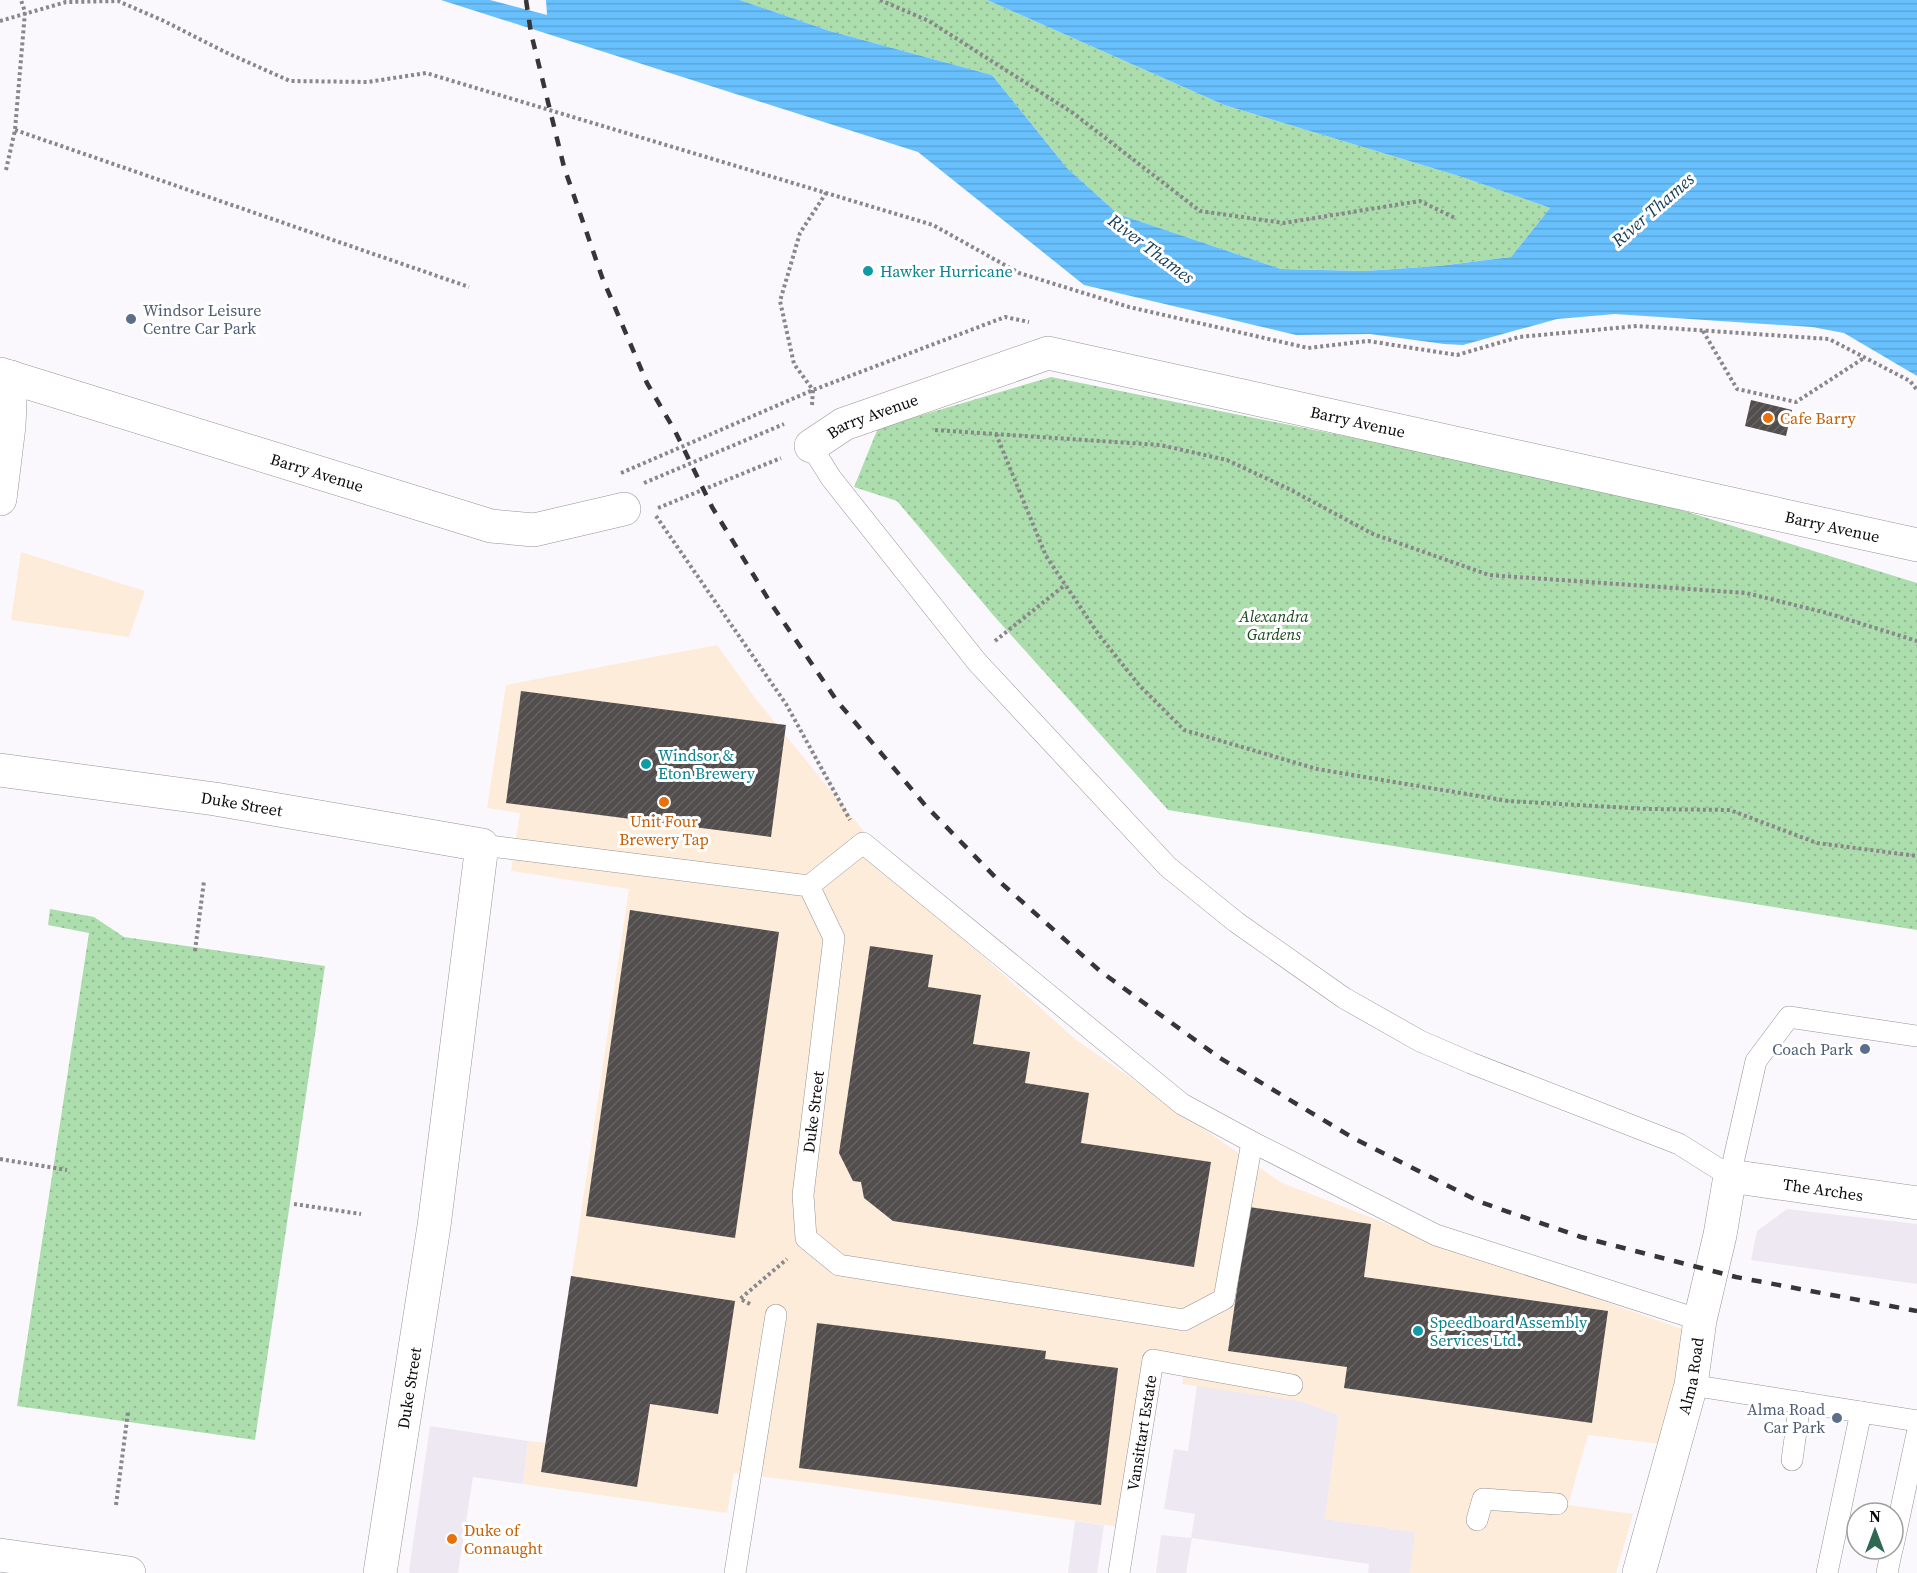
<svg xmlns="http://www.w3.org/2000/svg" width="1917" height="1573" font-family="'Source Serif 4',serif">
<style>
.built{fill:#eee8f2}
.industrial{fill:#fdecda}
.grass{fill:url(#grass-dots)}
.water{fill:url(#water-rules)}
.pier{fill:#faf8fc}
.building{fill:url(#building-hatch)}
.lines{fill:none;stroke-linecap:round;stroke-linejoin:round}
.service-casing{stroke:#959397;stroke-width:22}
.minor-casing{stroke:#959397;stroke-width:34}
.tertiary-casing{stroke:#959397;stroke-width:34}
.path{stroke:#89878a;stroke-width:4;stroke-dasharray:3 3;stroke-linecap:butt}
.service{stroke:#fff;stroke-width:21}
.minor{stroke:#fff;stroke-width:33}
.tertiary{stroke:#fff;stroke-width:33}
.rail{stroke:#363537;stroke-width:4.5;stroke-dasharray:10 10;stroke-linecap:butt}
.culture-dot{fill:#0f9aa8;stroke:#fff;stroke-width:2}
.service-dot{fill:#5c6f8a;stroke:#fff;stroke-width:2}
.food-dot{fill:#e8710a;stroke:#fff;stroke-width:2}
.labels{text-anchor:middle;stroke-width:6;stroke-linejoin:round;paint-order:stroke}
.culture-label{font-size:16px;fill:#0d838f;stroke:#fff;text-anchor:start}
.service-label{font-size:16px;fill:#4e5e75;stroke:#fff;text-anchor:end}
.street-label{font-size:16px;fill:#0d0c0d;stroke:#fff}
.food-label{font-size:16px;fill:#c56008;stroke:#fff;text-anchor:start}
.park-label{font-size:16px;font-style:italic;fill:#18491b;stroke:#fff}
.water-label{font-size:18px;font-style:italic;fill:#173d56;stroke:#fff}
</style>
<defs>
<pattern id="grass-dots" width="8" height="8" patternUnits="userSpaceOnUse" patternTransform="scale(1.5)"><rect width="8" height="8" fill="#acddac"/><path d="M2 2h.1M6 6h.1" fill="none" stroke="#93bc93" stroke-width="1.8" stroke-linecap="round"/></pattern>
<pattern id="water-rules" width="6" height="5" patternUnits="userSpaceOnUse" patternTransform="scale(1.5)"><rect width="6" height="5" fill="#68c1fe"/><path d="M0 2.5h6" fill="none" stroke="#59a5d8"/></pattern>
<pattern id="building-hatch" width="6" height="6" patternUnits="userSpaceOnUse" patternTransform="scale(1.5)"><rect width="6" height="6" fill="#524e4d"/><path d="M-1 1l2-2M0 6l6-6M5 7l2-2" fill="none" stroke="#666362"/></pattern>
</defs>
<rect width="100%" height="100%" fill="#faf8fc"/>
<path class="built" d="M1787 1209 1917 1224V1284L1751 1260 1757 1231Z
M1197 1385 1300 1401 1339 1415 1325 1519 1416 1532 1410 1573H1368L1369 1564 1192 1538 1186 1573H1156L1161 1535 1191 1538 1195 1514 1164 1509 1174 1449 1188 1451Z
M430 1426 528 1441 523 1484 473 1477 458 1573H410L409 1571Z
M1075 1521 1104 1525 1097 1573H1068Z"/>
<path class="industrial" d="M21 552 145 591 129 637 11 620Z
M717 645 755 698 919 899 1075 1039 1280 1182 1403 1230 1688 1331 1661 1444 1588 1435 1568 1505 1633 1514 1616 1573H1410L1415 1532 1325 1519 1339 1415 1300 1401 1182 1384 1186 1359 1153 1357 1127 1528 821 1484 734 1473 727 1513 523 1484 528 1441 547 1443 629 889 511 871 520 813 487 808 506 685Z"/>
<path class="grass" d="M740 0H987L1224 105 1462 177 1550 208 1511 257 1439 266 1364 271 1281 269 1118 214 1067 168 992 75 830 31Z
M1051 377 1623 492 1917 583V930L1168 810 994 616 897 501 854 487 878 428Z
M50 909 94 917 124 937 325 966 255 1440 17 1406 89 933 48 925Z"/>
<path class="water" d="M441 0H740L830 31 992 75 1067 168 1118 214 1281 269 1364 271 1439 266 1511 257 1550 208 1462 177 1224 105 987 0H1917V376L1844 333 1812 327 1615 314 1557 319 1463 345 1444 344 1370 334 1296 335 1084 285 918 152Z"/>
<path class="pier" d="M546 0 547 15 490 0Z"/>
<path class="building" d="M1751 400 1792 410 1786 436 1745 426Z
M521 691 786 725 771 837 506 803Z
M630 910 779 932 735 1238 586 1216Z
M870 946 933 955 928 987 981 995 973 1044 1030 1052 1025 1083 1089 1093 1081 1143 1211 1162 1194 1267 893 1221 864 1198 861 1182 853 1181 839 1153Z
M1249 1207 1371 1224 1364 1277 1608 1311 1592 1423 1344 1388 1347 1367 1228 1351Z
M571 1276 735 1301 718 1414 650 1404 637 1487 541 1472Z
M817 1323 1046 1351 1045 1359 1118 1368 1101 1505 799 1468Z"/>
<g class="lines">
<g class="service-casing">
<g id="service">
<path d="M811 446 831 478 977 662 1168 867 1236 922 1344 998 1420 1041 1471 1063 1679 1144 1730 1176 1756 1061 1789 1017 1917 1036"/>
<path d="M482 845 809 886 834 938 803 1195 806 1238 839 1265 1184 1320 1224 1299 1252 1142 1182 1104 863 843 809 886"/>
<path d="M1252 1142 1436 1235 1700 1320"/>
<path d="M1691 1385 1917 1421"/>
<path d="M1792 1460 1800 1402"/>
<path d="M1477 1520 1483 1499 1557 1504"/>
<path d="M1893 1546 1917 1434"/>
<path d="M735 1573 776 1315"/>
<path id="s1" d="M1119 1573 1153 1360 1292 1385"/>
<path d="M1827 1573 1861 1412"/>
<path d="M1887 1573 1892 1549"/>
</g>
</g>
<g class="minor-casing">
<g id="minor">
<path id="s2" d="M0 374 491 526 534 530 624 509"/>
<path id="s3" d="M811 446 844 424 1048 353 1917 545"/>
<path d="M0 499 9 426 11 377"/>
<path id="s4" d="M0 770 215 799 482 845 434 1226 380 1573"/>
<path id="s5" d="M1639 1573 1691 1385 1700 1320 1720 1235 1730 1176 1917 1203"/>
</g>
</g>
<g class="tertiary-casing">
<path id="tertiary" d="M0 1555 129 1573"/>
</g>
<path class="path" d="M880 0 929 21 1073 113 1200 211 1284 223 1420 201 1455 218
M0 21 66 2 118 1 164 21 225 52 290 81 368 82 426 73 933 225 1019 273 1129 307 1308 348 1368 341 1457 355 1519 337 1637 326 1829 339 1910 381 1917 390
M15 130 469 287
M6 170 15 130 25 12 21 0
M1703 331 1737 389 1796 402 1864 358
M812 405 813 390 794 364 780 301 800 233 826 193
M935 430 1160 445 1227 460 1289 489 1373 534 1489 575 1746 593 1827 613 1917 641
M996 434 1046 556 1099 635 1139 685 1184 730 1317 769 1508 801 1648 809 1730 810 1817 843 1917 856
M621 473 813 390 1005 317 1029 322
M644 483 784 424
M658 508 781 458
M656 516 786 704 850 820
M995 641 1065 585
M195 951 204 881
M0 1159 67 1170
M294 1204 361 1214
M750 1304 740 1299 787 1259
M116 1505 128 1412"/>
<use href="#service" class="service"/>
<use href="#minor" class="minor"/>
<use href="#tertiary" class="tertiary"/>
<path class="rail" d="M526 0 531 33 564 167 602 277 647 383 675 431 712 507 770 602 837 701 925 805 1000 882 1100 971 1220 1058 1355 1139 1480 1202 1581 1237 1736 1277 1917 1311"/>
</g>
<g class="culture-dot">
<circle cx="868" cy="271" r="6"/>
<circle cx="646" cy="764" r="6"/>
<circle cx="1418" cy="1331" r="6"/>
</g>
<g class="service-dot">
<circle cx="131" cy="319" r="6"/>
<circle cx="1865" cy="1049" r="6"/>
<circle cx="1837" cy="1418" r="6"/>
</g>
<g class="food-dot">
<circle cx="1768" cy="418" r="6"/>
<circle cx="664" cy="802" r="6"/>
<circle cx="452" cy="1539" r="6"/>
</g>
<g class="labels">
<g class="culture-label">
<text x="880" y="277">Hawker Hurricane</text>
<text x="658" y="761">Windsor &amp;<tspan x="658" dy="18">Eton Brewery</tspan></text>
<text x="1430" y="1328">Speedboard Assembly<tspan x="1430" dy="18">Services Ltd.</tspan></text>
</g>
<g class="service-label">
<text x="143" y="316" text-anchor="start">Windsor Leisure<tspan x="143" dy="18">Centre Car Park</tspan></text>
<text x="1853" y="1055">Coach Park</text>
<text x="1825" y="1415">Alma Road<tspan x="1825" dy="18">Car Park</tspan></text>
</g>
<g class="street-label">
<text dy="6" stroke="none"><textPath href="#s3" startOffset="69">Barry Avenue</textPath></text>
<text dy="6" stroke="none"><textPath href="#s3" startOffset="573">Barry Avenue</textPath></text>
<text dy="6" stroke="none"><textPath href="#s2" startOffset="332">Barry Avenue</textPath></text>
<text dy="6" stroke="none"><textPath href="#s3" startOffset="1059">Barry Avenue</textPath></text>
<text dy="6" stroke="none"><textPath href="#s4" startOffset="244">Duke Street</textPath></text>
<text transform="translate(813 1112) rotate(-83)" y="6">Duke Street</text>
<text dy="6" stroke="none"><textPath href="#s5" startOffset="502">The Arches</textPath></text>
<text dy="6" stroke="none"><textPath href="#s5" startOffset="204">Alma Road</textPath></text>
<text transform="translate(409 1388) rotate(-81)" y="6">Duke Street</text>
<text dy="6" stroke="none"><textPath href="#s1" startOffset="142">Vansittart Estate</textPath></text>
</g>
<g class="food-label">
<text x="1780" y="424">Cafe Barry</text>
<text x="664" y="827" text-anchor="middle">Unit Four<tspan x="664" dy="18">Brewery Tap</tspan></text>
<text x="464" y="1536">Duke of<tspan x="464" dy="18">Connaught</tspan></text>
</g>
<g class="park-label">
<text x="1274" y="622">Alexandra<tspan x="1274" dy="18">Gardens</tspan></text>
</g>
<g class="water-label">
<text transform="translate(1653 210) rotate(-41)" y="6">River Thames</text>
<text transform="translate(1151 249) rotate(37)" y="6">River Thames</text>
</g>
</g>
<g transform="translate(1875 1531)"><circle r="28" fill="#ffffff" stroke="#9e9e9e" stroke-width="1.5"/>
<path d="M0-4.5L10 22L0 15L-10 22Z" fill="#2f6851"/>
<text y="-9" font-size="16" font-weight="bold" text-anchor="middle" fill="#0d0c0d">N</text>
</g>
</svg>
